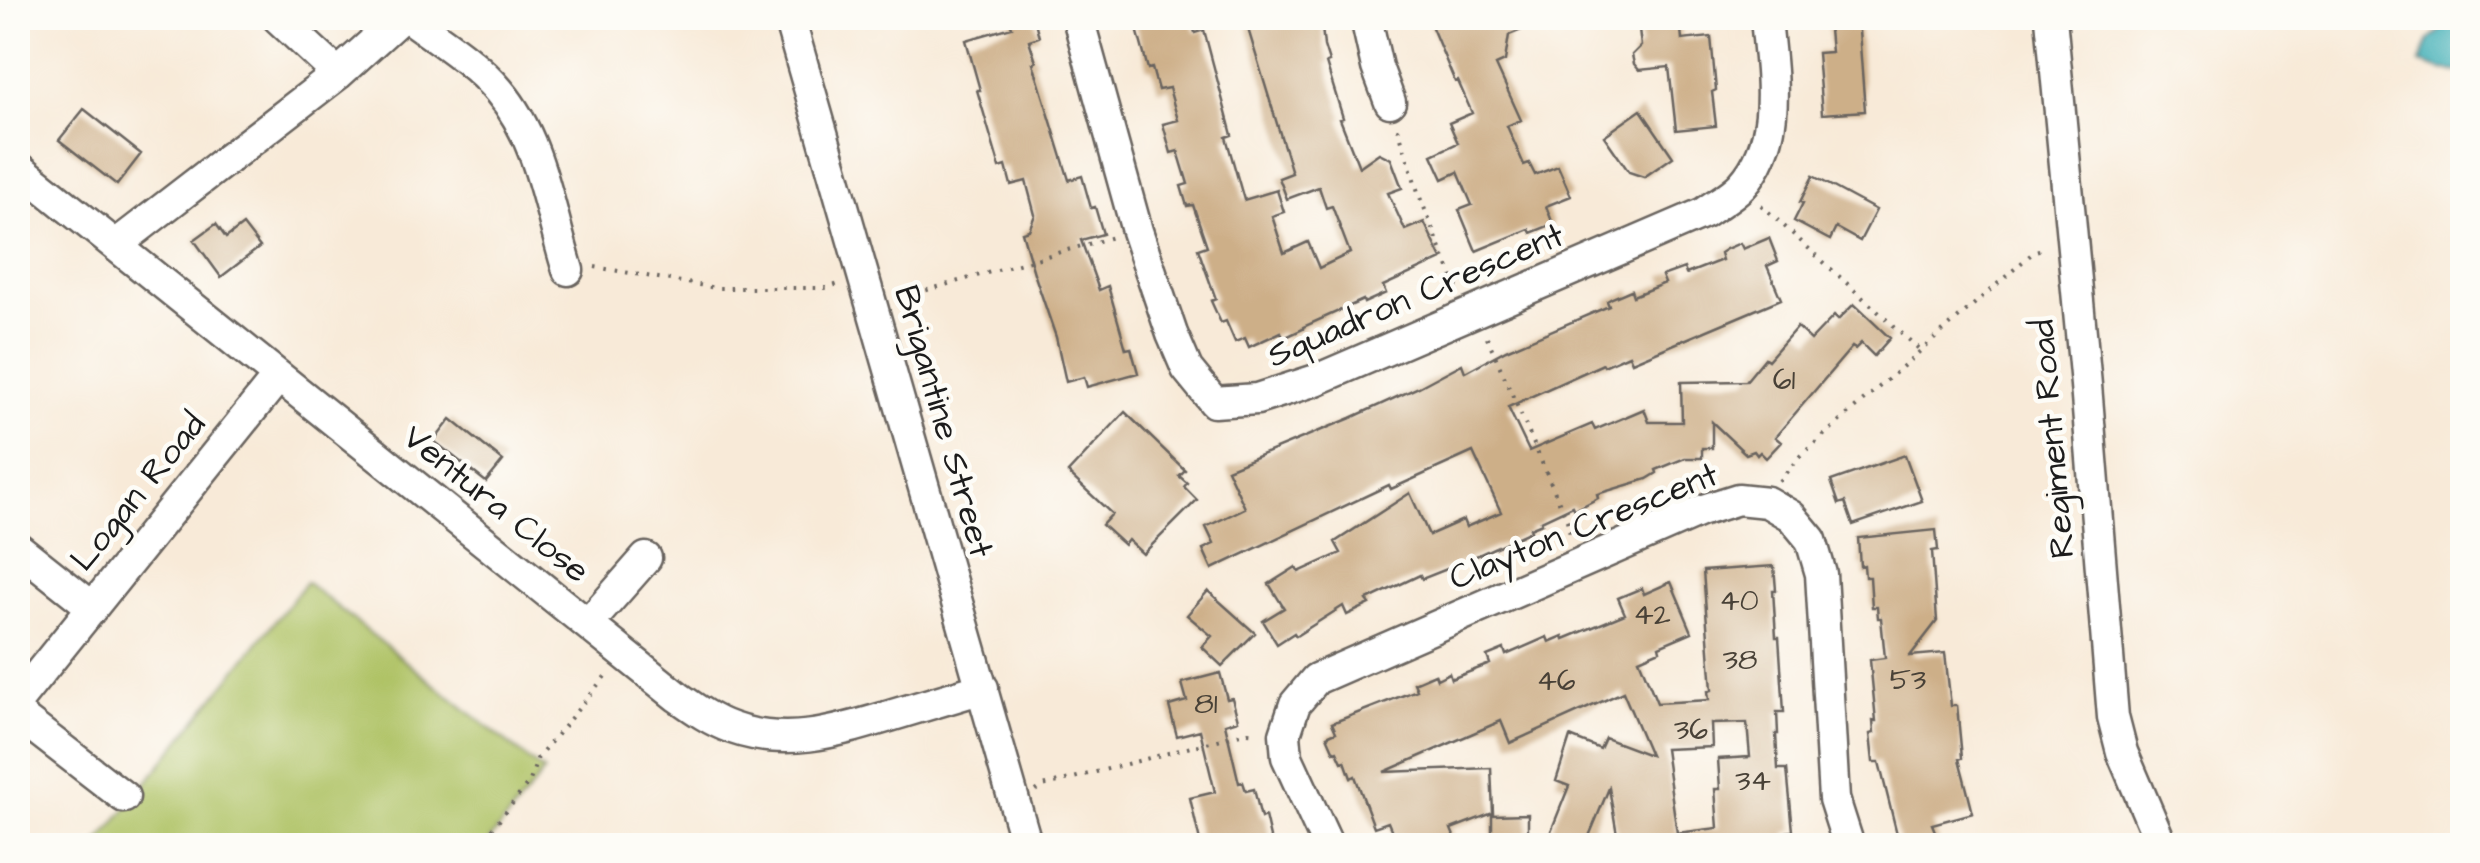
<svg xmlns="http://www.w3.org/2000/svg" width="2480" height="863" font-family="'Architects Daughter',sans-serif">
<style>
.green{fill:#afc265;stroke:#666f40;stroke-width:2.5}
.water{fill:#3cadb5;stroke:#2c6468;stroke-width:2.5}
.building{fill:#cdaf88;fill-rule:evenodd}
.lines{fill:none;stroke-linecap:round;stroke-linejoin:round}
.minor-casing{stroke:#69645e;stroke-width:35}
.path{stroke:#69645e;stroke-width:4;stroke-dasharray:2.5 8;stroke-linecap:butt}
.minor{stroke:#fff;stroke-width:30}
.labels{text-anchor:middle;stroke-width:9;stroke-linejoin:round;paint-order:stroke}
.number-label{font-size:30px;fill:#484137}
.street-label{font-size:35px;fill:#1c1c1c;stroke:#fdfcf7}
</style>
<rect width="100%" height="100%" fill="#fdfcf7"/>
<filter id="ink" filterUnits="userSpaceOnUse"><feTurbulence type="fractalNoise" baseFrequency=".01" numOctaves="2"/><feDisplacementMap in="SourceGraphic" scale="20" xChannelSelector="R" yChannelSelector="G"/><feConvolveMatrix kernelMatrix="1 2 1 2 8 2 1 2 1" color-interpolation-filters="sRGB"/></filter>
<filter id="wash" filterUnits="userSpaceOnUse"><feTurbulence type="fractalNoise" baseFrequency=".0048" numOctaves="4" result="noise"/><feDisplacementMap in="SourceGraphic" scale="40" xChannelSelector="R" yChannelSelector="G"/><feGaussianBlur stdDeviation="2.25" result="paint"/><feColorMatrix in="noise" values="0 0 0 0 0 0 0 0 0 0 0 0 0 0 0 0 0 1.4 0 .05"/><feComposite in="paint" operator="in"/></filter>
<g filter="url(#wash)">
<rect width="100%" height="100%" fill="#f8ead8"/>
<path class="green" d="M306 582 544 772 486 845 96 846Z"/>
<path class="water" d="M2456 18H2462V72L2441 70 2420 63 2429 40Z"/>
<g id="blocks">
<path class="building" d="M1021 18H1034L1039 37 1029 40 1036 62 1033 63 1069 180 1082 176 1091 208 1095 207 1103 234 1081 240 1099 290 1108 286 1126 349 1131 348 1138 373 1087 387 1084 377 1066 382 1056 337 1034 273 1022 232 1029 230 1035 215 1026 181 1011 185 1006 166 1000 168 977 90H980L966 40 1012 27 1010 21Z
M1134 18H1191L1195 33 1204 30 1232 135 1226 137 1244 200 1277 190 1284 212 1272 216 1284 253 1308 242 1319 268 1350 253 1332 206 1326 208 1319 187 1287 199 1279 178 1292 173 1249 32 1248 18H1321L1324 46 1329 62 1326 63 1343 118 1340 119 1359 167 1379 153 1391 159 1402 188 1388 193 1405 230 1424 222 1442 259 1383 286 1386 293 1364 303 1363 300 1303 327V329L1284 338 1281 332 1249 347 1245 338 1235 342 1226 321 1221 323 1211 301 1216 299 1198 249 1207 246 1193 205 1187 206 1181 186 1188 184 1178 151 1171 153 1163 124 1178 120 1169 88 1158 90 1152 68 1148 69Z
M1428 18H1551L1509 35 1505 61 1496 65 1521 120 1507 126 1524 165 1529 163 1535 175 1558 166 1571 196 1546 206 1553 224 1531 233 1529 229 1476 251 1459 210 1472 205 1458 172 1443 179 1432 155 1458 143 1449 123 1472 113 1458 81 1455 82Z
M1644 18H1680L1682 40 1711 37 1716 90 1712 92 1716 126 1676 130 1669 67 1639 70 1634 64 1632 55 1641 46 1639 29H1646Z
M1828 18H1858L1865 111 1822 114 1817 53 1831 52Z
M84 109 141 154 117 185 59 140Z
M1641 110 1673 157 1644 177 1629 172 1604 136Z
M1813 176 1876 210 1860 241 1836 228 1830 240 1794 221 1803 203 1800 202Z
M216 224 226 238 243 225 260 247 221 277 194 240Z
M1769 238 1778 261 1767 266 1781 299 1632 362 1629 355 1604 366 1603 364 1508 407 1529 451 1592 424 1595 430 1644 409 1649 422H1682L1681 382 1746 381 1765 358 1768 360 1797 327 1811 340 1834 316 1838 320 1854 304 1890 338 1874 356 1861 343 1855 349 1852 347 1775 437 1781 442 1766 458 1760 452 1757 455 1754 451 1746 454 1712 422V448H1702V458H1685L1656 470 1657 473 1647 479 1597 494 1598 498 1575 510 1573 506 1541 521 1542 523 1530 528 1531 531 1452 567 1422 579 1420 575 1367 600 1370 604 1347 615 1343 606 1296 636 1294 633 1277 644 1263 621 1284 608 1269 584 1296 567 1299 572 1341 553 1335 542 1410 493 1429 535 1463 520 1466 527 1501 512 1473 452 1391 489 1389 485 1212 569 1203 549 1214 544 1206 527 1245 508 1227 469 1351 418 1419 387 1462 364 1465 372 1506 350 1609 306 1607 301 1612 298 1631 290 1633 296 1665 283 1662 276 1684 268 1686 274 1722 260 1720 253 1726 249 1740 243 1743 249Z
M1125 412 1185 470 1179 476 1187 483 1184 487 1197 500 1143 554 1128 540 1124 545 1102 525 1112 514 1068 473Z
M451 419 503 461 486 482 434 441Z
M1905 455 1922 501 1853 525 1845 502 1839 504 1831 481Z
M1936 530 1938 550 1932 551 1937 621 1910 656 1945 653 1951 706H1957L1962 758 1959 759 1973 813 1932 824 1941 846H1900L1879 762H1873L1870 734 1874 733 1873 721H1876L1870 660 1885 658 1881 618H1878L1877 607H1872L1870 577H1865L1864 565 1860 566 1858 538Z
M1774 566 1776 590H1773L1776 637H1779L1784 712H1777L1778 734H1776L1778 769H1787L1793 831 1786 832 1788 846H1619L1609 788 1585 846H1545L1569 786 1556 781 1570 737 1600 749 1605 738 1650 755 1623 692 1510 743 1501 721 1384 772 1491 768 1493 813 1451 829 1458 846H1398L1388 822 1374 827 1355 776 1351 778 1345 761 1342 762 1337 751 1334 752 1327 736 1336 732 1332 723 1417 690 1414 683 1435 674 1437 679 1449 673 1451 679 1490 664 1487 656 1504 649 1506 655 1547 637 1549 642 1563 636 1564 639 1625 614 1618 598 1642 588 1644 594 1671 582 1692 632 1659 646 1660 650 1639 659 1657 703 1709 700 1708 691 1712 690 1703 571ZM1747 723 1750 757 1718 759 1720 789H1715L1718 828 1677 833 1665 749 1712 747 1711 724Z
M1208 591 1255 633 1222 666 1202 647 1212 636 1187 615Z
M1220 673 1227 699 1232 698 1238 720 1225 724 1239 783 1243 782 1246 791 1254 789 1261 818 1265 816 1272 846H1201L1190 798 1215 792 1200 730 1177 736 1169 706 1187 701 1182 683Z
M1528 814V846H1492V815Z"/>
</g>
</g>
<g filter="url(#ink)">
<use href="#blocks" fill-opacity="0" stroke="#69645e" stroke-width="2.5"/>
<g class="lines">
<g class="minor-casing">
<path id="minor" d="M278 18 338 74
M409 18C439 40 475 62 499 91 541 140 549 211 568 270
M789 18 1027 846
M1078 18 1137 231 1172 334 1187 369 1214 402 1257 399 1316 380 1704 213C1716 204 1732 196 1742 185 1784 138 1771 75 1766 18
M1366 18 1377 67 1390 102
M2051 18 2086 385 2113 717 2122 752 2162 846
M18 167 678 697C695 709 712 721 732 728 788 748 839 731 893 715 923 706 953 697 983 688
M116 245 338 74 400 18
M18 548 91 606
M588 624 646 558
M18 700 278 377
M18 715 124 797
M1328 846 1287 757 1285 734 1295 704 1316 679 1700 511 1738 499 1767 502 1791 516 1811 540 1821 574 1834 799 1849 846"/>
</g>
<path class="path" d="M1398 128 1419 195 1459 293
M1761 205 1920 350
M595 267 716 288H827L838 284
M896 299 1113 237
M1487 337 1567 520 1571 540
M1779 481 1800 456 2035 251 2046 248
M1036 791 1043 786 1248 732 1258 733
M479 846 530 781 537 759 607 674"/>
<use href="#minor" class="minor"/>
</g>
</g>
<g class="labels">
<g class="number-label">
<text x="1784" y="389">61</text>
<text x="1739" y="610">40</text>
<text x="1652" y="624">42</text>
<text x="1740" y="669">38</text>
<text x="1908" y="689">53</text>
<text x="1556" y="690">46</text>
<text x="1206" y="713">81</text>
<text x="1691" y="739">36</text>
<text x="1753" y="790">34</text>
</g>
<g class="street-label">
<text transform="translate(1415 294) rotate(-23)" y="12">Squadron Crescent</text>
<text transform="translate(945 421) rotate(74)" y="12">Brigantine Street</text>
<text transform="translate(2051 439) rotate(-95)" y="12">Regiment Road</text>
<text transform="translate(137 491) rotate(-51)" y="12">Logan Road</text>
<text transform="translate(497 503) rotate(39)" y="12">Ventura Close</text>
<text transform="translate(1583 525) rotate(-22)" y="12">Clayton Crescent</text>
</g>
</g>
<rect width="2480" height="863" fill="none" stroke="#fdfcf7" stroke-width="60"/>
</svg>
